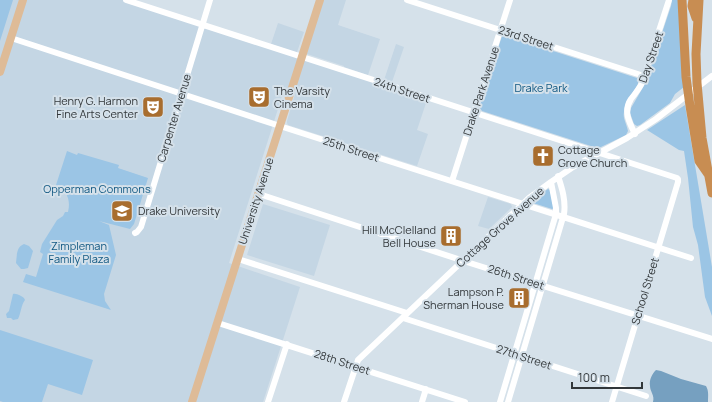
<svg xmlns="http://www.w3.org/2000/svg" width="712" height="402" font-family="Manrope,sans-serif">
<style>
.built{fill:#c4d6e4}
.green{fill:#9bc5e5}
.water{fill:#76a0c0}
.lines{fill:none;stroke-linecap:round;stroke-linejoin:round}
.minor{stroke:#fff;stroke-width:6}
.major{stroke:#debb97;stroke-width:8}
.highway{stroke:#c88d52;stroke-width:9}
.labels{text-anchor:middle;stroke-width:4;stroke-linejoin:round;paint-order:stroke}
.street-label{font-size:11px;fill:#32373a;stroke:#d5e1ea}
.park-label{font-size:11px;fill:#115882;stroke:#d5e1ea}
.poi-label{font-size:11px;fill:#32373a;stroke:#d5e1ea;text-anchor:start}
</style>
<rect width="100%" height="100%" fill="#d5e1ea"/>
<path class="built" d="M0 0H127L428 97 417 130 428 134 417 166 288 125 287 123V121L295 94 284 90 229 263 300 287 263 402H0Z
M323 0H346L338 25 380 39 368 75 344 67V66L307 54V52Z
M278 23 304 32 297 52H295L271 44Z
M396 44 404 47 392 82 384 80Z
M488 197 511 204 512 207 489 229 478 226Z
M263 204 330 225 314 276 247 255Z"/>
<path class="green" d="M0 0H13L0 41Z
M672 0H680L684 87 675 94 670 103 640 125 637 126 634 124 630 113 631 108 645 84 671 6Z
M503 35 637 78 638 82V84C632 95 622 105 624 118 625 122 627 126 628 131L626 135 601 147 597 148 482 111 479 107 480 104 502 36Z
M685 105 712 267V316L705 297 698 245 693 227 688 178 684 151 679 150 647 130Z
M67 151 77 155 78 153 119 165 118 168 148 178 134 224 130 229 99 221 109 225 116 255 104 294 105 301 111 310 23 282 26 274 36 277 43 254 40 252 42 244 57 220 63 216 65 212H68C71 200 67 190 56 185Z
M548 189 550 190 554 208 552 209 533 203 534 199Z
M24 244 29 246 33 251 28 268 24 269H21L16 263C17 256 16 247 24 244Z
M13 294C17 293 21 296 24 298L25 300C21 305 21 313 18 319L13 320 11 318H7L6 314 9 311Z
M0 330 93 360 82 395 48 384 42 402H3L0 401Z"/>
<path class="water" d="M656 370 661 371 681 379 706 386C709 391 708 396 708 402H653C655 395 650 392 650 386 649 380 652 374 656 370Z"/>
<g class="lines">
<path class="minor" d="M126 0 677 178 678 179V182L612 402
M407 0 644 76
M11 38 286 128 691 258
M635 134C629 122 623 111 631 99 635 94 639 89 642 83L669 0
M452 181 510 0
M259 194 470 263 712 339
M135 233 137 232 141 227 210 0
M238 259 407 313
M403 318 646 396
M218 323 465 402
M268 402 287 344
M344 402 358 360 529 198 551 182 573 167 627 138 656 119 712 76
M422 402 426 389
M500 402 556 214V208L551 182
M508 402 564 214C566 201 562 188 558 176"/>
<path class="major" d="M0 72 23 0
M192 402 320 0"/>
<path class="highway" d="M682 0 686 77 690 106 699 161 708 174
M693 0 692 6 696 18
M699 0 696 54 697 83 702 138 712 193"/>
</g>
<defs>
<g id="theatre-square" transform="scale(1.15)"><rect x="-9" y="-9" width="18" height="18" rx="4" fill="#a86d2e" stroke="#d5e1ea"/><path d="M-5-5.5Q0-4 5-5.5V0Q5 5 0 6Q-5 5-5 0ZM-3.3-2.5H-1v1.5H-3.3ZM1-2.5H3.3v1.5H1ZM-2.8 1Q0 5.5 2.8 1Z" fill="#fff"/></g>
<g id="church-square" transform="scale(1.15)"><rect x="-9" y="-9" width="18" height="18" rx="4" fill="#a86d2e" stroke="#d5e1ea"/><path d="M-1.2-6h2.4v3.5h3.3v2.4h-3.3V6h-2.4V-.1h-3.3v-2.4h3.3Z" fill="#fff"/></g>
<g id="university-square" transform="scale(1.15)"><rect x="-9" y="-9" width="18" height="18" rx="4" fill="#a86d2e" stroke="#d5e1ea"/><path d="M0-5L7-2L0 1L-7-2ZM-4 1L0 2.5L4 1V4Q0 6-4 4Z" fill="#fff"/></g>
<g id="building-square" transform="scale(1.15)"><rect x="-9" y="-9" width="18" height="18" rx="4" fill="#a86d2e" stroke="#d5e1ea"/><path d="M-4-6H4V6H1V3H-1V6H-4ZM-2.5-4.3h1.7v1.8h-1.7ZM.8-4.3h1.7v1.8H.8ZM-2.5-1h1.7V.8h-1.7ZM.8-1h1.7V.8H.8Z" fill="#fff"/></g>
</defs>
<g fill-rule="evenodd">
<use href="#theatre-square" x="259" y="97"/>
<use href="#theatre-square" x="153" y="107"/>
<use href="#church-square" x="543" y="156"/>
<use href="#university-square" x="122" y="211"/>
<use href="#building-square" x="451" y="236"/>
<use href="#building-square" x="519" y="298"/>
</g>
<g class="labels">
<g class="street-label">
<text transform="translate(526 38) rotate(18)" y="4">23rd Street</text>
<text transform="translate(651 57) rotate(-71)" y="4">Day Street</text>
<text transform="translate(402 90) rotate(18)" y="4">24th Street</text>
<text transform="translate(481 91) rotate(-72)" y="4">Drake Park Avenue</text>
<text transform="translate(174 118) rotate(-73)" y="4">Carpenter Avenue</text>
<text transform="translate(351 149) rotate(18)" y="4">25th Street</text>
<text transform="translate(256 201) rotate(-72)" y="4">University Avenue</text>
<text transform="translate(500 227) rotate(-42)" y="4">Cottage Grove Avenue</text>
<text transform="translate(516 277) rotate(18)" y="4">26th Street</text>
<text transform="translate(645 291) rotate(-73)" y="4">School Street</text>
<text transform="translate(524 357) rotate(18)" y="4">27th Street</text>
<text transform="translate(342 362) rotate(18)" y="4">28th Street</text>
</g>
<g class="park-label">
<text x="541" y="92">Drake Park</text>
<text x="97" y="193">Opperman Commons</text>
<text x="79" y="250">Zimpleman<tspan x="79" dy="13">Family Plaza</tspan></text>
</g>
<g class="poi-label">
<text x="274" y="95">The Varsity<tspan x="274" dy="13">Cinema</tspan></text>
<text x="138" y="105" text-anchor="end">Henry G. Harmon<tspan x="138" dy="13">Fine Arts Center</tspan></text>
<text x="558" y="154">Cottage<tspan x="558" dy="13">Grove Church</tspan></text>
<text x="138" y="215">Drake University</text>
<text x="436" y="234" text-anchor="end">Hill McClelland<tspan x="436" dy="13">Bell House</tspan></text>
<text x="504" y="296" text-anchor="end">Lampson P.<tspan x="504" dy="13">Sherman House</tspan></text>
</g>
</g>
<path d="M572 382v6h70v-6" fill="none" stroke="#32373a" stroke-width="2"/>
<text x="578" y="382" font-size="12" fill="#32373a" stroke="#d5e1ea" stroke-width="3" paint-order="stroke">100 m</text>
</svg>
